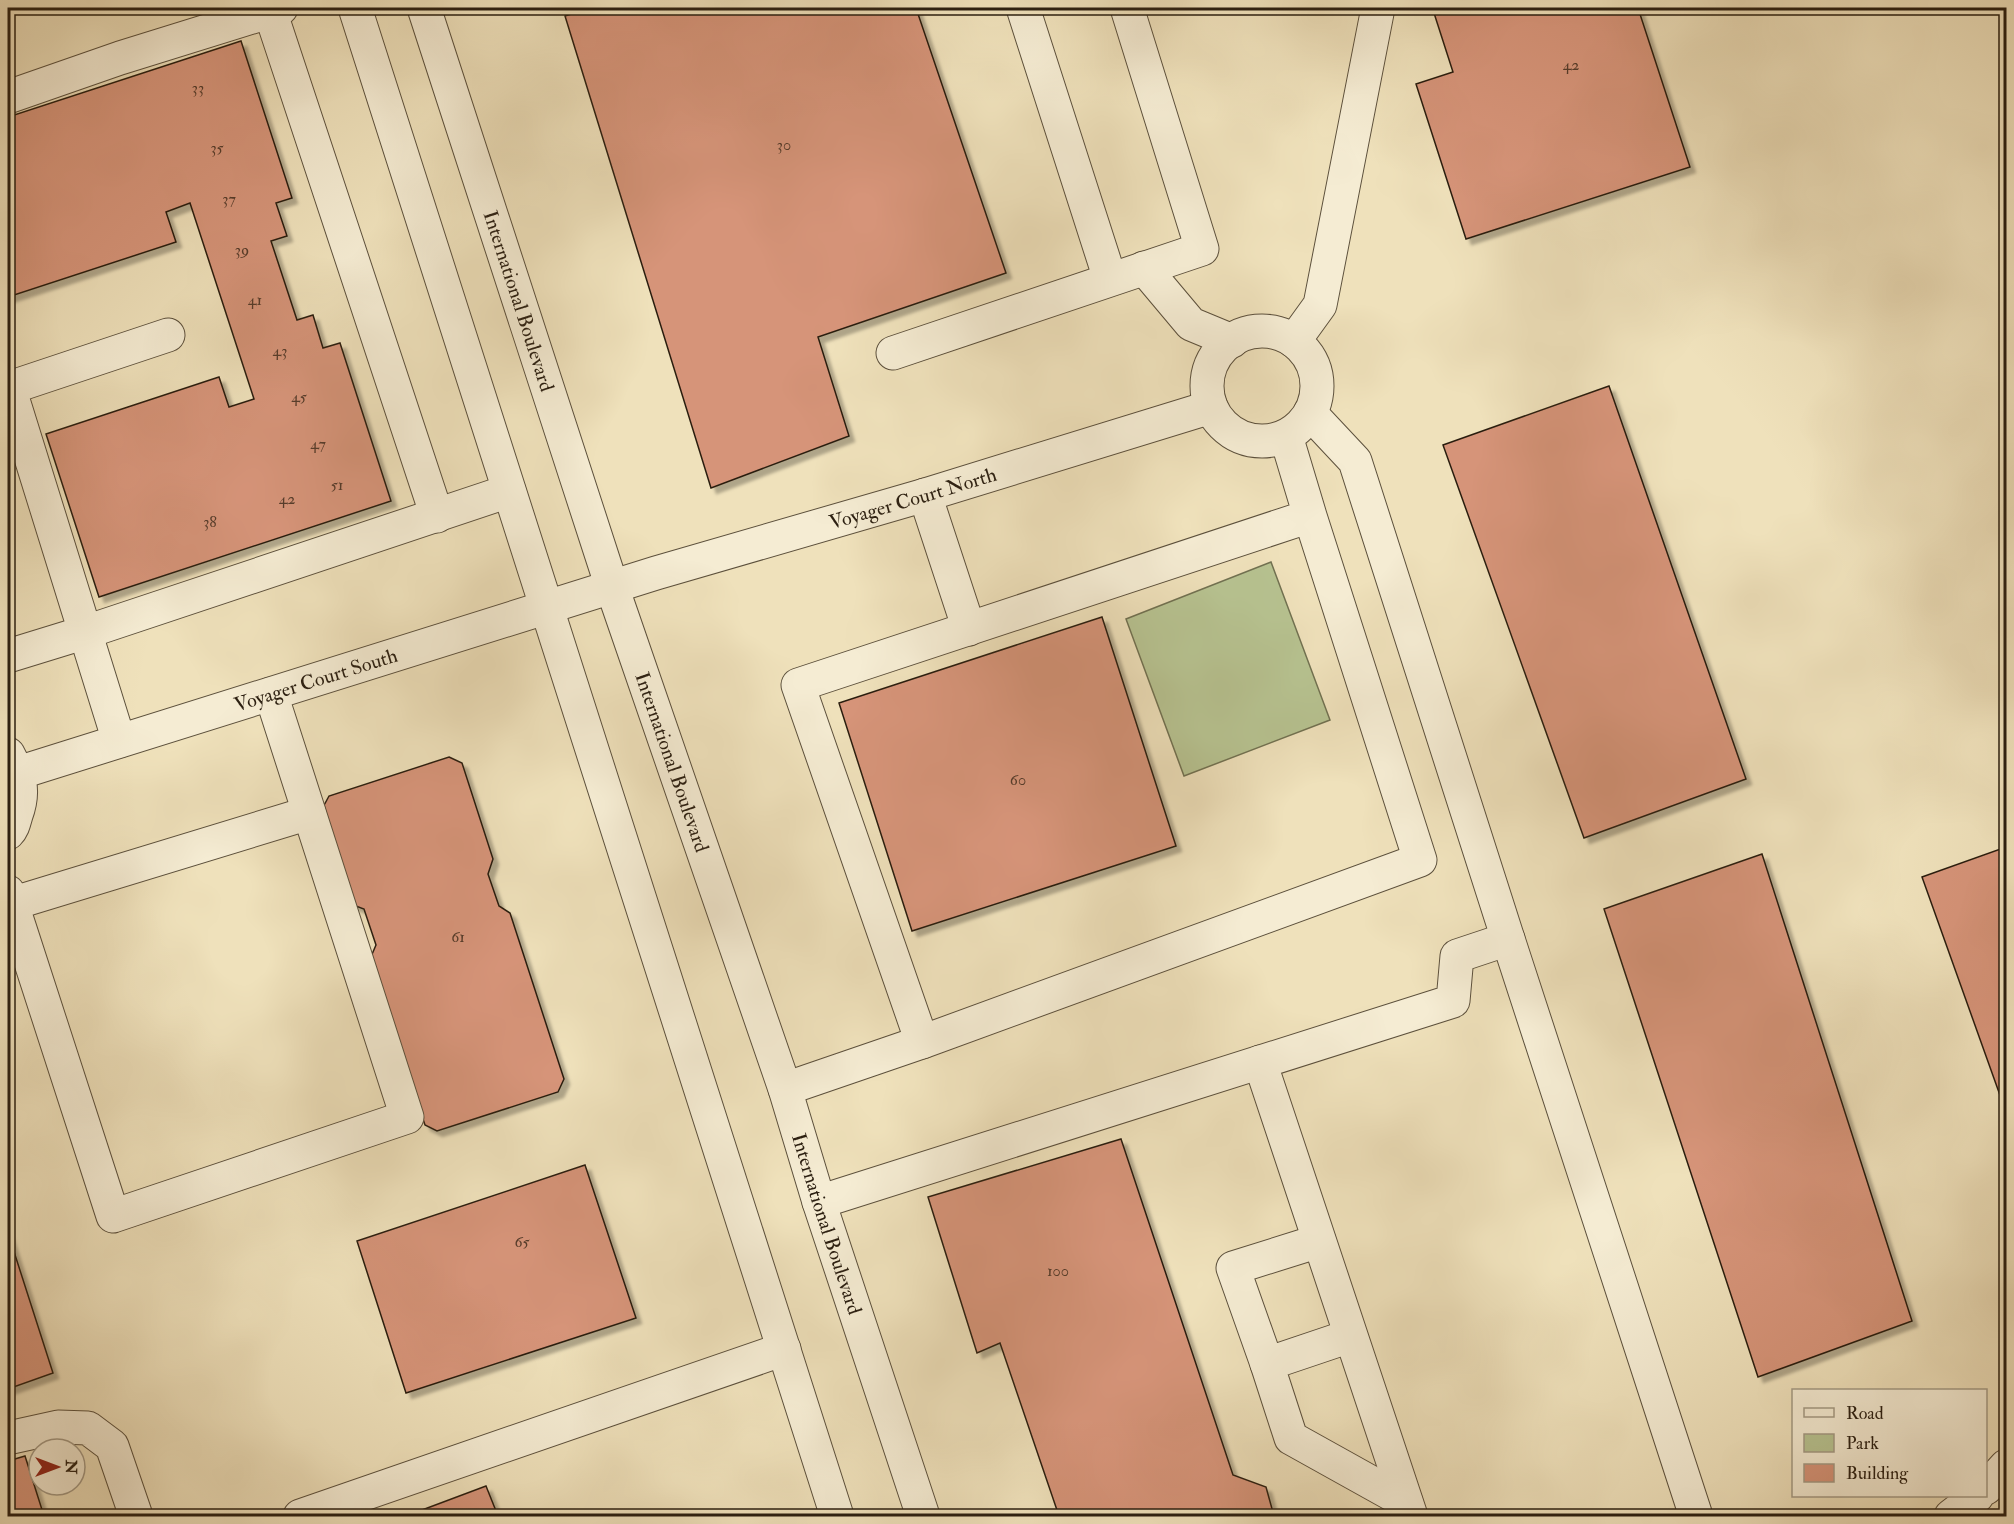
<svg xmlns="http://www.w3.org/2000/svg" width="2014" height="1524" font-family="'IM FELL Double Pica',serif">
<style>
.green{fill:#b7c391;stroke:#717151;stroke-width:1.5}
.building{fill:#d69479;stroke:#2b1f11;stroke-width:1.5;filter:url(#shadow)}
.lines{fill:none;stroke-linecap:round;stroke-linejoin:round}
.minor-casing{stroke:#5c503c;stroke-width:35}
.minor{stroke:#f5ecd3;stroke-width:33}
.labels{text-anchor:middle;stroke-width:6;stroke-linejoin:round;paint-order:stroke}
.number-label{font-size:16px;fill:#563c2b}
.street-label{font-size:20px;fill:#2b1f11;stroke:#f5ecd3}
</style>
<defs>
<filter id="shadow"><feDropShadow dx="5.5" dy="5.5" stdDeviation="1.5" flood-color="#0004"/></filter>
</defs>
<rect width="100%" height="100%" fill="#efe1bb"/>
<filter id="stains"><feTurbulence type="fractalNoise" baseFrequency=".00333" numOctaves="4"/><feColorMatrix values="0 0 0 0 .2 0 0 0 0 .09 0 0 0 0 .02 0 0 0 .5 -.17"/></filter>
<radialGradient id="worn" r=".72"><stop offset=".6" stop-color="#630" stop-opacity="0"/><stop offset="1" stop-color="#630" stop-opacity=".3"/></radialGradient>
<path class="green" d="M1271 562 1330 720 1184 776 1126 619Z"/>
<path class="building" d="M590 8H916L1006 273 818 337 849 436 711 488 565 16Z
M1452 8H1638L1690 167 1466 239 1416 84 1453 72 1434 13Z
M241 41 292 198 276 203 287 236 271 241 297 320 313 315 323 348 340 343 391 501 99 597 46 434 219 377 229 407 254 399 190 203 166 212 176 242 8 297V117Z
M1609 386 1746 779 1584 838 1443 445Z
M1102 617 1176 846 912 931 839 703Z
M449 757 462 763 493 859 488 874 499 906 510 913 564 1079 558 1092 437 1131 425 1125 370 959 376 945 364 909 353 905 322 809 329 796Z
M2006 847V1112L1922 877Z
M1762 854 1912 1321 1758 1377 1604 909Z
M1121 1139 1233 1475 1266 1487 1274 1516H1059L1000 1343 977 1353 928 1197Z
M585 1165 636 1318 406 1393 357 1241Z
M8 1233 53 1373 8 1389Z
M25 1456 44 1516H8V1461Z
M486 1486 498 1516H406Z"/>
<g class="lines">
<g class="minor-casing">
<g id="minor">
<path d="M355 8 837 1516"/>
<path id="s1" d="M424 8 612 587 785 1089 819 1202 923 1516"/>
<path d="M1023 8 1110 279"/>
<path d="M270 11 437 516"/>
<path d="M8 97 120 58 281 8"/>
<path d="M1144 268 1191 324 1232 341"/>
<circle cx="1262" cy="386" r="55"/>
<path d="M1294 341 1320 305 1378 8"/>
<path d="M893 353 1202 249 1127 8"/>
<path d="M8 384 119 741"/>
<path d="M9 388 168 335"/>
<path d="M1310 413 1355 461 1508 939 1696 1516"/>
<path d="M1286 436 1310 516 798 685 922 1042 1420 860 1310 516"/>
<path d="M925 495 969 629"/>
<path d="M8 656 86 632 509 491"/>
<path d="M8 754C20 776 25 791 16 815 14 822 13 828 8 833"/>
<path id="s2" d="M18 773 656 573 925 495 1211 407"/>
<path d="M8 892 113 1216 407 1117 271 694"/>
<path d="M11 904 309 813"/>
<path d="M1260 1062 1411 1516"/>
<path d="M785 1089 922 1042"/>
<path d="M819 1202 1453 1001 1457 956 1508 939"/>
<path d="M1350 1336 1267 1364 1291 1438 1406 1502"/>
<path d="M1267 1364 1233 1268 1319 1241"/>
<path d="M8 1438 58 1427 88 1428 112 1446 136 1516"/>
<path d="M1986 1488 2006 1466"/>
<path d="M300 1516 784 1349"/>
<path d="M1951 1516 1977 1496"/>
</g>
</g>
<use href="#minor" class="minor"/>
</g>
<g class="labels">
<g class="number-label">
<text x="1571" y="70">42</text>
<text x="198" y="93">33</text>
<text x="784" y="150">30</text>
<text x="217" y="153">35</text>
<text x="229" y="204">37</text>
<text x="242" y="255">39</text>
<text x="255" y="305">41</text>
<text x="280" y="356">43</text>
<text x="299" y="402">45</text>
<text x="318" y="449">47</text>
<text x="337" y="490">51</text>
<text x="287" y="504">42</text>
<text x="210" y="527">38</text>
<text x="1018" y="785">60</text>
<text x="458" y="942">61</text>
<text x="522" y="1247">65</text>
<text x="1058" y="1276">100</text>
</g>
<g class="street-label">
<text dy="7" stroke="none"><textPath href="#s1" startOffset="308">International Boulevard</textPath></text>
<text dy="7" stroke="none"><textPath href="#s2" startOffset="936">Voyager Court North</textPath></text>
<text dy="7" stroke="none"><textPath href="#s2" startOffset="312">Voyager Court South</textPath></text>
<text dy="7" stroke="none"><textPath href="#s1" startOffset="794">International Boulevard</textPath></text>
<text dy="7" stroke="none"><textPath href="#s1" startOffset="1281">International Boulevard</textPath></text>
</g>
</g>
<rect width="2014" height="1524" fill="none" stroke="#efe1bb" stroke-width="30"/>
<rect x="9" y="9" width="1996" height="1506" fill="none" stroke="#2b1f11" stroke-width="3"/>
<rect x="15" y="15" width="1984" height="1494" fill="none" stroke="#2b1f11" stroke-width="1.5"/>
<rect x="1792" y="1389" width="195" height="108" fill="#f5ecd3" stroke="#a49a85" stroke-width="1.5"/>
<rect x="1804" y="1408" width="30" height="9" fill="#f5ecd3" stroke="#a49a85" stroke-width="1.5"/>
<text x="1846" y="1419" font-size="18" fill="#2b1f11">Road</text>
<rect x="1804" y="1434" width="30" height="18" fill="#b7c391" stroke="#a49a85" stroke-width="1.5"/>
<text x="1846" y="1449" font-size="18" fill="#2b1f11">Park</text>
<rect x="1804" y="1464" width="30" height="18" fill="#d69479" stroke="#a49a85" stroke-width="1.5"/>
<text x="1846" y="1479" font-size="18" fill="#2b1f11">Building</text>
<g transform="translate(57 1467) rotate(90)"><circle r="28" fill="#f5ecd3" stroke="#a49a85" stroke-width="1.5"/>
<path d="M0-4.5L10 22L0 15L-10 22Z" fill="#8f2418"/>
<text y="-9" font-size="16" font-weight="bold" text-anchor="middle" fill="#2b1f11">N</text>
</g>
<rect width="100%" height="100%" filter="url(#stains)"/>
<rect width="100%" height="100%" fill="url(#worn)"/>
</svg>
